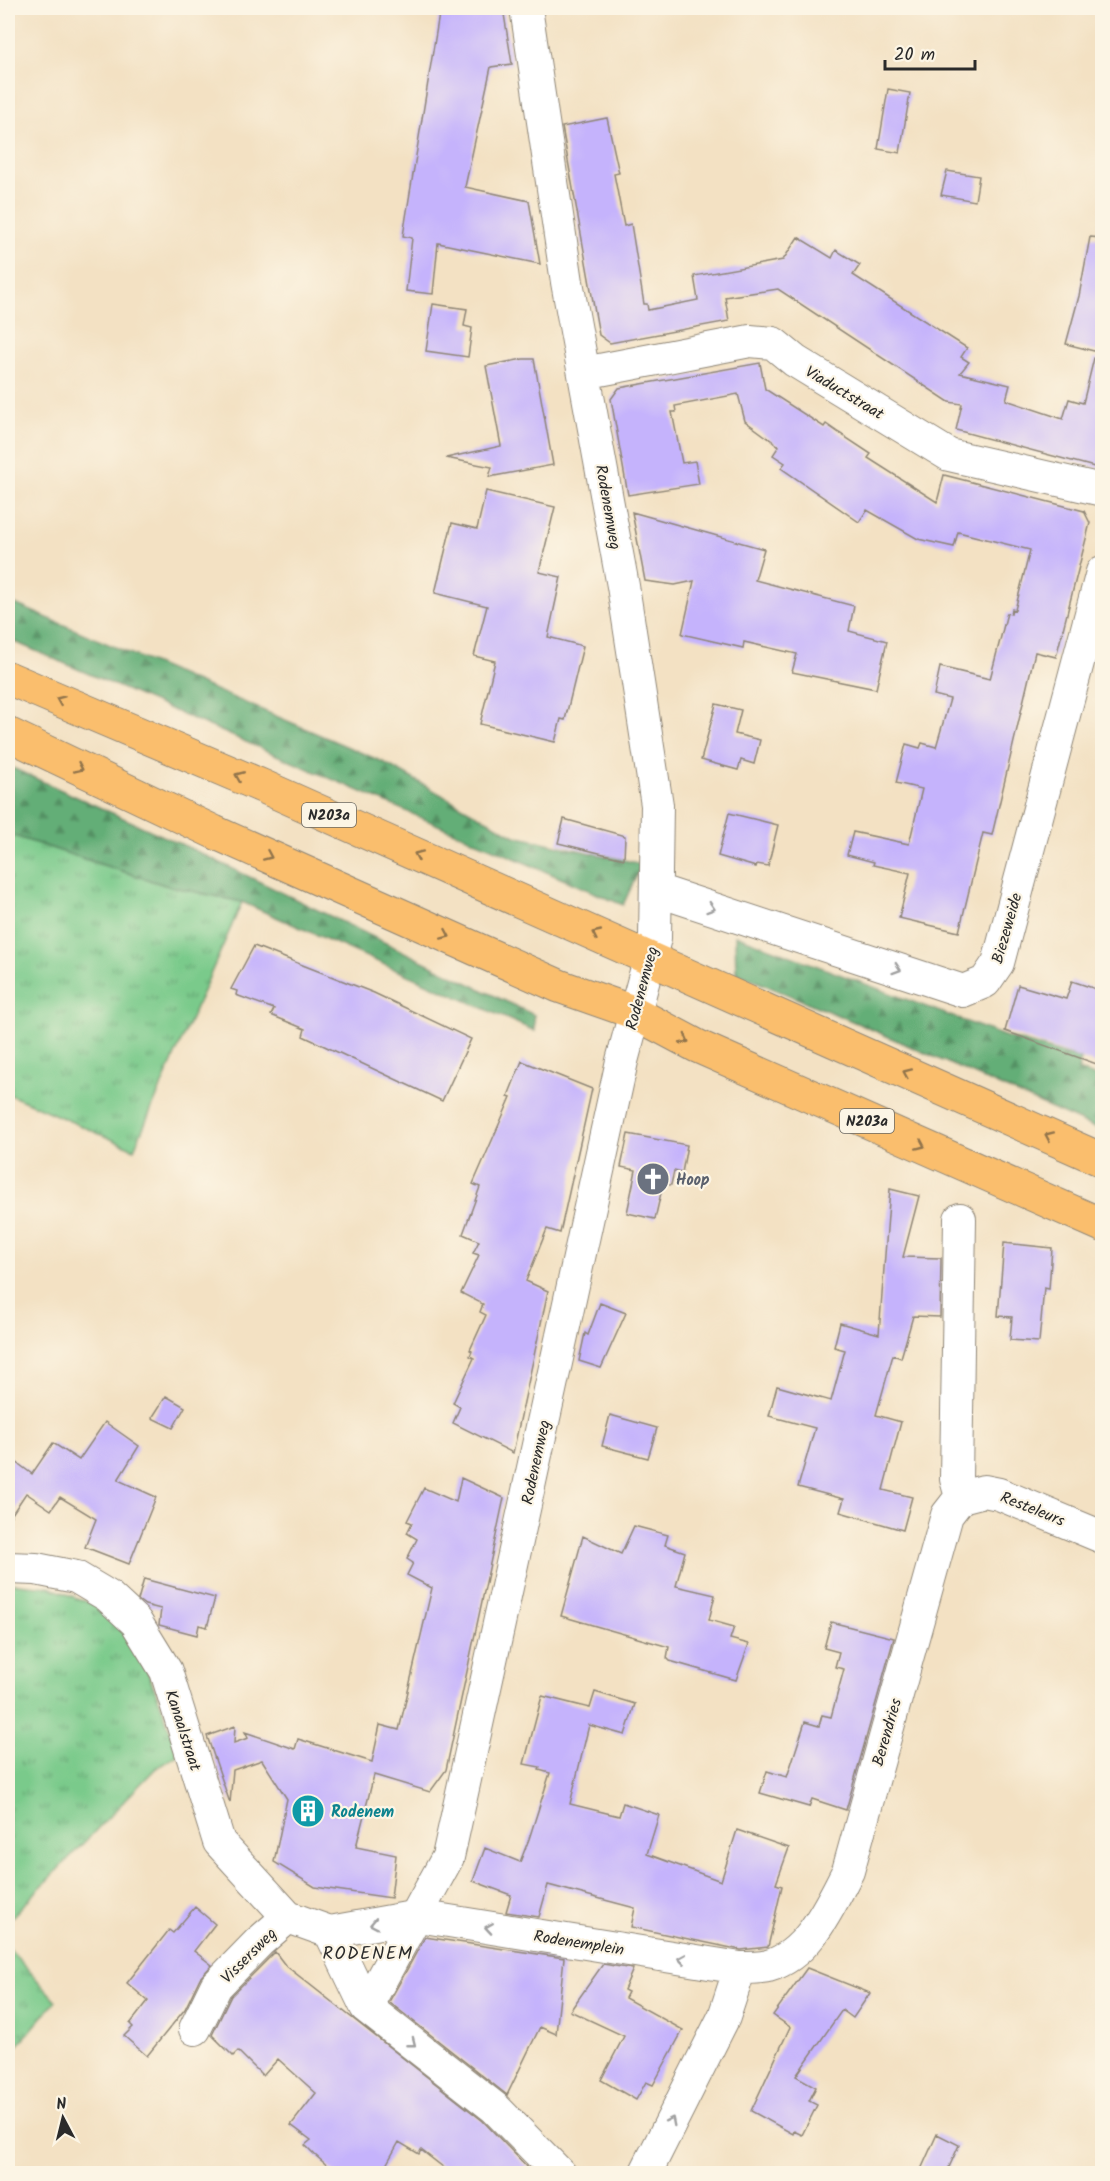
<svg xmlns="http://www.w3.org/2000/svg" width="1110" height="2181" font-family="Kalam,sans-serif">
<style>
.grass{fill:url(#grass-tufts);stroke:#527a5b;stroke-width:1.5}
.forest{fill:url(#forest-firs);stroke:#476c51;stroke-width:1.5}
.building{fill:#c5b3fc}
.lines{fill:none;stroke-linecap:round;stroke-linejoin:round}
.street-casing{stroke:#8f8677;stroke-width:34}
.highway-casing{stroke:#8f8677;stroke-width:35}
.street{stroke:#fff;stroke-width:32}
.highway{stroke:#fabe6d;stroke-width:33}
.oneway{stroke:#92744c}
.oneway2{stroke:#a0a0a0}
.labels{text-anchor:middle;stroke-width:4.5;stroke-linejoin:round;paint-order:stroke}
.shield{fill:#fcf5e5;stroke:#6a6863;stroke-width:1.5}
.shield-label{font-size:15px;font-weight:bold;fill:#2b2b2b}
.street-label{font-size:16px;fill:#2b2b2b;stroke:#fcf5e5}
.worship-label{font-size:16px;font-weight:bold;fill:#5b616d;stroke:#fcf5e5;text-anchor:start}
.culture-label{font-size:16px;font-weight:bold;fill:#0d838f;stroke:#fcf5e5;text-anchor:start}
.neighbourhood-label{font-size:18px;letter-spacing:1.5px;fill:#2b2b2b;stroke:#fcf5e5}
</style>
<defs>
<pattern id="grass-tufts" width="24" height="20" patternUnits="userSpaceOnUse" patternTransform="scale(1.5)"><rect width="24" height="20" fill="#7aca8b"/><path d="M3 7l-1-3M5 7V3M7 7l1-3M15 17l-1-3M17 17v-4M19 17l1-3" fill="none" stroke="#64a472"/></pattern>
<pattern id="forest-firs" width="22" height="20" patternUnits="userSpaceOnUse" patternTransform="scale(1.5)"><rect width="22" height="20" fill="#63ae77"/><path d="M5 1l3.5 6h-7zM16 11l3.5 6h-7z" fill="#528e62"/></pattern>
</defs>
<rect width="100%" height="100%" fill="#fcf5e5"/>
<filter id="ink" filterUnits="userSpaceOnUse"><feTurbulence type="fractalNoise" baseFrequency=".0167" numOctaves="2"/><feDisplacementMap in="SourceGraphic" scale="12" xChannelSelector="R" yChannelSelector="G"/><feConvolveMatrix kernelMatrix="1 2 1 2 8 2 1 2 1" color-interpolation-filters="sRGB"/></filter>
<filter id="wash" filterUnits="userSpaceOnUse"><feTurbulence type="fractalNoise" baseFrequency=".008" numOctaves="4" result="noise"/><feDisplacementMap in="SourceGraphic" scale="24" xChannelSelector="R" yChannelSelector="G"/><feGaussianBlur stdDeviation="1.35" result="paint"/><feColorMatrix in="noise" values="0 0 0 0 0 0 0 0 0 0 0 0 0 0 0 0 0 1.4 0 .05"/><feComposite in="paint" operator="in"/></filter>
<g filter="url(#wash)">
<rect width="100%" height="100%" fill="#f3e1c3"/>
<path class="grass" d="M8 834 165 885 242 902 134 1149 8 1094Z
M8 1583 49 1587 92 1604 130 1629 162 1707 178 1755 156 1768 8 1921Z
M8 1947 56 2001 8 2057Z"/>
<path class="forest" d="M8 601 383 762 515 836 637 863 641 866 623 905 8 639Z
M8 766 194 850 534 1015 535 1031 242 902 165 885 8 834Z
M735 935 1004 1036 1081 1059 1078 1070 1102 1079V1131L864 1026 736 973Z"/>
<g id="blocks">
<path class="building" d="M440 8H503L512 64 491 67 465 187 529 201 540 264 438 243 433 294 406 291 412 238 403 236Z
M888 89 910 93 900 153 878 149Z
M607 118 619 173 614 174 624 226 631 224 644 304H647L648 310 698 300 694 276 783 260 798 237 832 258 836 250 860 265 853 275 967 348 961 357 969 362 960 373 1010 385 1006 400 1063 419 1069 399 1083 403 1094 358 1102 359V469L956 430 962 404 949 402 778 289 725 297 729 321 610 343 599 335 562 127Z
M947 171 979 176 975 201 941 195Z
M1090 237 1102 238V353L1066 344 1079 296Z
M433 304 467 309 464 326 472 328 468 357 426 351Z
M523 359H534L553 465 489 477 492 467 446 458 501 446 486 366Z
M760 363 765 389 824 427 826 424 839 433 871 454 868 458 937 502 944 475 1084 511 1090 523 1056 657 1035 652 992 835 983 833 959 932 899 918 910 873 873 865 874 862 847 855 853 832 909 844 922 789 896 783 906 744 920 748 922 743 936 747 950 699 934 695 940 667 990 679 1007 613 1011 614 1012 609 1015 610 1030 550 958 532 954 547 918 539 867 510 859 522 781 468 785 463 773 455 779 446 745 421 738 394 675 406 676 412H672L682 463 695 461 699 484 628 495 611 399 619 388Z
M486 491 555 507 539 572 561 577 548 637 583 646 565 720 561 719 555 742 480 724 495 661 474 656 487 606 435 593 452 523 477 529Z
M632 512 764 549 755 580 854 606 849 631 887 641 876 689 792 672 797 654 744 642 743 648 682 634 694 581 675 585 645 581Z
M716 704 741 710 735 734 760 740 754 764 741 760 738 770 701 760Z
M729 813 778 825 768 866 757 864 756 867 718 856Z
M564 819 625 836 624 859 558 843Z
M254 946 374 993 471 1039 442 1101 303 1036 305 1029 271 1015 274 1009 236 995 237 991 231 989Z
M1072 981 1102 991V1066L1005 1031 1018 985 1066 999Z
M522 1061 592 1089 560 1233 547 1229 526 1281 548 1291 513 1453 453 1423 460 1407 453 1403 474 1358 470 1356 472 1351 470 1350 486 1315 480 1312 483 1304 461 1293 479 1255 473 1253 479 1241 463 1234 480 1187 473 1184 511 1097 508 1096Z
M628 1134 687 1145 682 1173 674 1171 671 1185 663 1184 655 1219 627 1213 636 1170 621 1167Z
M890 1189 919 1196 903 1257 941 1258 940 1317 913 1316 901 1358 893 1355 876 1415 901 1422 883 1490 912 1497 903 1530 840 1512 844 1499 798 1487 815 1428 769 1416 777 1386 831 1401 845 1350 834 1347 840 1323 879 1334Z
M1004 1243 1052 1248 1049 1289 1044 1288 1039 1342 1010 1340 1012 1317 998 1316Z
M600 1303 626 1313 601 1368 579 1361 585 1333 588 1335Z
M166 1396 185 1407 173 1428 152 1418Z
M610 1415 657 1428 648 1458 602 1446Z
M105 1422 139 1446 118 1480 156 1497 129 1564 85 1547 96 1519 60 1497 51 1510 26 1493 8 1520V1456L32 1474 53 1443 79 1460Z
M461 1478 504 1498 446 1770 430 1792 374 1775 356 1847 396 1855 391 1898 315 1887 274 1862 287 1799 262 1760 233 1770 230 1803 207 1736 235 1726 234 1743 248 1738 245 1732 295 1749 298 1739 372 1762 380 1725 399 1730 432 1588 407 1575 413 1563 407 1559 417 1539 407 1533 412 1523 407 1521 424 1488 456 1502Z
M634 1526 668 1535 665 1545 685 1552 676 1586 715 1595 709 1620 734 1627 730 1639 749 1644 736 1680 670 1661 667 1658 669 1647 561 1616 583 1536 621 1554Z
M144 1579 215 1598 207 1627 199 1625 197 1635 159 1625 161 1609 145 1605 138 1600Z
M831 1622 894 1638 846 1810 812 1799 809 1807 760 1793 767 1771 787 1777 805 1722 819 1726 822 1715 831 1717 844 1669 835 1667 839 1652 824 1648Z
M595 1692 635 1704 625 1735 589 1725 570 1804 619 1816 623 1803 659 1815 647 1854 721 1881 737 1830 789 1848 776 1884 782 1886 768 1947 741 1950 631 1927 635 1908 548 1885 539 1917 506 1912 511 1895 473 1881 485 1848 520 1862 529 1839 550 1773 539 1770 540 1767 524 1764 542 1696 590 1708Z
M195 1907 215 1924 194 1951 212 1965 200 1978 185 2009 147 2056 124 2036 133 2027 130 2024 148 2001 127 1983 169 1930 173 1933Z
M425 1937 564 1958 556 2034 540 2027 507 2095 389 2002Z
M275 1952 285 1965 483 2121 534 2174H452L421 2150 419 2154 399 2142 381 2174H337L315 2155 305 2145 311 2140 291 2125 316 2093 278 2059 263 2076 238 2051 233 2056 212 2035 231 1996Z
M603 1964 633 1969 624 1990 628 1992 625 1998 683 2030 653 2085 646 2082 636 2100 601 2080 624 2036 570 2011Z
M807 1968 870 1993 853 2018 842 2010 796 2076 816 2087 809 2101 817 2105 802 2135 794 2131 793 2134 751 2111 790 2027 773 2015Z
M937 2134 959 2145 946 2174H919Z"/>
</g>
</g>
<g filter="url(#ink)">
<use href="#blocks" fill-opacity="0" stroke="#8f8677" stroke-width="1.5"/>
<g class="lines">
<g class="street-casing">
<path id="street" d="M584 373 750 341 773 343 795 361 949 455 1102 490
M656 890 963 991 985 982 998 963 1102 572
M961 1497 984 1491 999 1494 1102 1537
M8 1568 36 1569 76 1577 108 1596 136 1622 166 1671 219 1842 288 1917 330 1932
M330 1932 418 1916 740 1968C749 1968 759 1968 768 1966 809 1955 830 1905 848 1871L947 1515 961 1497 956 1479 960 1219
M330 1932 366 2007 495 2108 560 2174
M366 2007 448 1857 622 1061 655 938 657 805 623 586 567 282 526 8
M195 2029 216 1986 259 1942 288 1917
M645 2174 724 2017 740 1968"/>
</g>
<g class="highway-casing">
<path id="highway" d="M8 678 262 786 1102 1160
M8 734 214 832 559 986 633 1012 697 1046 1102 1225"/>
</g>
<use href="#street" class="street"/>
<use href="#highway" class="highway"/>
</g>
<defs><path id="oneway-chevron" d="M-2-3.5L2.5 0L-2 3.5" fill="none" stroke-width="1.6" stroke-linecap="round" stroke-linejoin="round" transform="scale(1.5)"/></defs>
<g class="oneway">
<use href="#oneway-chevron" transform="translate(60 700) rotate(-157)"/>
<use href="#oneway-chevron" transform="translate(79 768) rotate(25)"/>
<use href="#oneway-chevron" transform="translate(239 776) rotate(-157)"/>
<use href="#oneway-chevron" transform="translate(418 855) rotate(-156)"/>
<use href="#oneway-chevron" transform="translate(268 856) rotate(24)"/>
<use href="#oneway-chevron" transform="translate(596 934) rotate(-155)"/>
<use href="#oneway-chevron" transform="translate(446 935) rotate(24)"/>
<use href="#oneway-chevron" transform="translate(685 1040) rotate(28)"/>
<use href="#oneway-chevron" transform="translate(907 1073) rotate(-156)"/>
<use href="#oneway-chevron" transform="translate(1049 1136) rotate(-156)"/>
<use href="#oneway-chevron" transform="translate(921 1145) rotate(24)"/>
</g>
<g class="oneway2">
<use href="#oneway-chevron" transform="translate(711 908) rotate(18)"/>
<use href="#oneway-chevron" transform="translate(897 969) rotate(18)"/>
<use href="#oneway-chevron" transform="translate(374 1924) rotate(169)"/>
<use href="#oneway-chevron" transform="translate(489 1928) rotate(-171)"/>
<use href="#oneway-chevron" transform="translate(682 1959) rotate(-171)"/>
<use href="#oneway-chevron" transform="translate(412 2043) rotate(38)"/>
<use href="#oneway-chevron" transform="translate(671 2121) rotate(-63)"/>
</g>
</g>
<defs>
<g id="church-disc" transform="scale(1.725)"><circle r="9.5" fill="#6b7280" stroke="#fcf5e5"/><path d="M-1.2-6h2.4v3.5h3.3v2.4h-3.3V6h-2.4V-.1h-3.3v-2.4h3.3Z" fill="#fff"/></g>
<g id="building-disc" transform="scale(1.725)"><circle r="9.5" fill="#0f9aa8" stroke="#fcf5e5"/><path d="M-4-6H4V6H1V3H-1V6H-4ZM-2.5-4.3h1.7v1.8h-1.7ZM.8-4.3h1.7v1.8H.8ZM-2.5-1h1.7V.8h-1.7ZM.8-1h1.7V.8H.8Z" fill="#fff"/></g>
</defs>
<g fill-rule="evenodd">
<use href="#church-disc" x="653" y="1179"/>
<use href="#building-disc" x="308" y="1811"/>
</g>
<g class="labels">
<g class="shield">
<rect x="302" y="803" width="54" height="24" rx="4.5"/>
<rect x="840" y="1109" width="54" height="24" rx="4.5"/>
</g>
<g class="shield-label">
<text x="329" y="820">N203a</text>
<text x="867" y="1126">N203a</text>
</g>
<g class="street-label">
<text transform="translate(845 392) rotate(31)" y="6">Viaductstraat</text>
<text transform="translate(609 507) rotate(80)" y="6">Rodenemweg</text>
<text transform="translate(1006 928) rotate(-74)" y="6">Biezeweide</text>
<text transform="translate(641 988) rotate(-75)" y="6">Rodenemweg</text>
<text transform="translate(535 1462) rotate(-78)" y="6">Rodenemweg</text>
<text transform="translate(1033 1508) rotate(22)" y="6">Resteleurs</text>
<text transform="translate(184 1730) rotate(72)" y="6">Kanaalstraat</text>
<text transform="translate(886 1732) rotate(-74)" y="6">Berendries</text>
<text transform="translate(579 1942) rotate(9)" y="6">Rodenemplein</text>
<text transform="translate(248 1955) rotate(-45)" y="6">Vissersweg</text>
</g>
<g class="worship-label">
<text x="676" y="1185">Hoop</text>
</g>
<g class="culture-label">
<text x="331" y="1817">Rodenem</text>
</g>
<g class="neighbourhood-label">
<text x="368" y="1959">RODENEM</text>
</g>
</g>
<rect width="1110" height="2181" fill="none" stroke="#fcf5e5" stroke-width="30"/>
<g transform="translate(63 2118) rotate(353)" stroke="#fcf5e5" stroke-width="4.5" paint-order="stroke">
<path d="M0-4.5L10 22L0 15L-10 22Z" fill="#2b2b2b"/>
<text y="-9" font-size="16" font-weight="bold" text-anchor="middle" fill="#2b2b2b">N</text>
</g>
<path d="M885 60v9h90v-9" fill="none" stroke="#2b2b2b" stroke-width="3"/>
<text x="894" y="60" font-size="18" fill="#2b2b2b" stroke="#fcf5e5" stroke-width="4.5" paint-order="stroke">20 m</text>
</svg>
